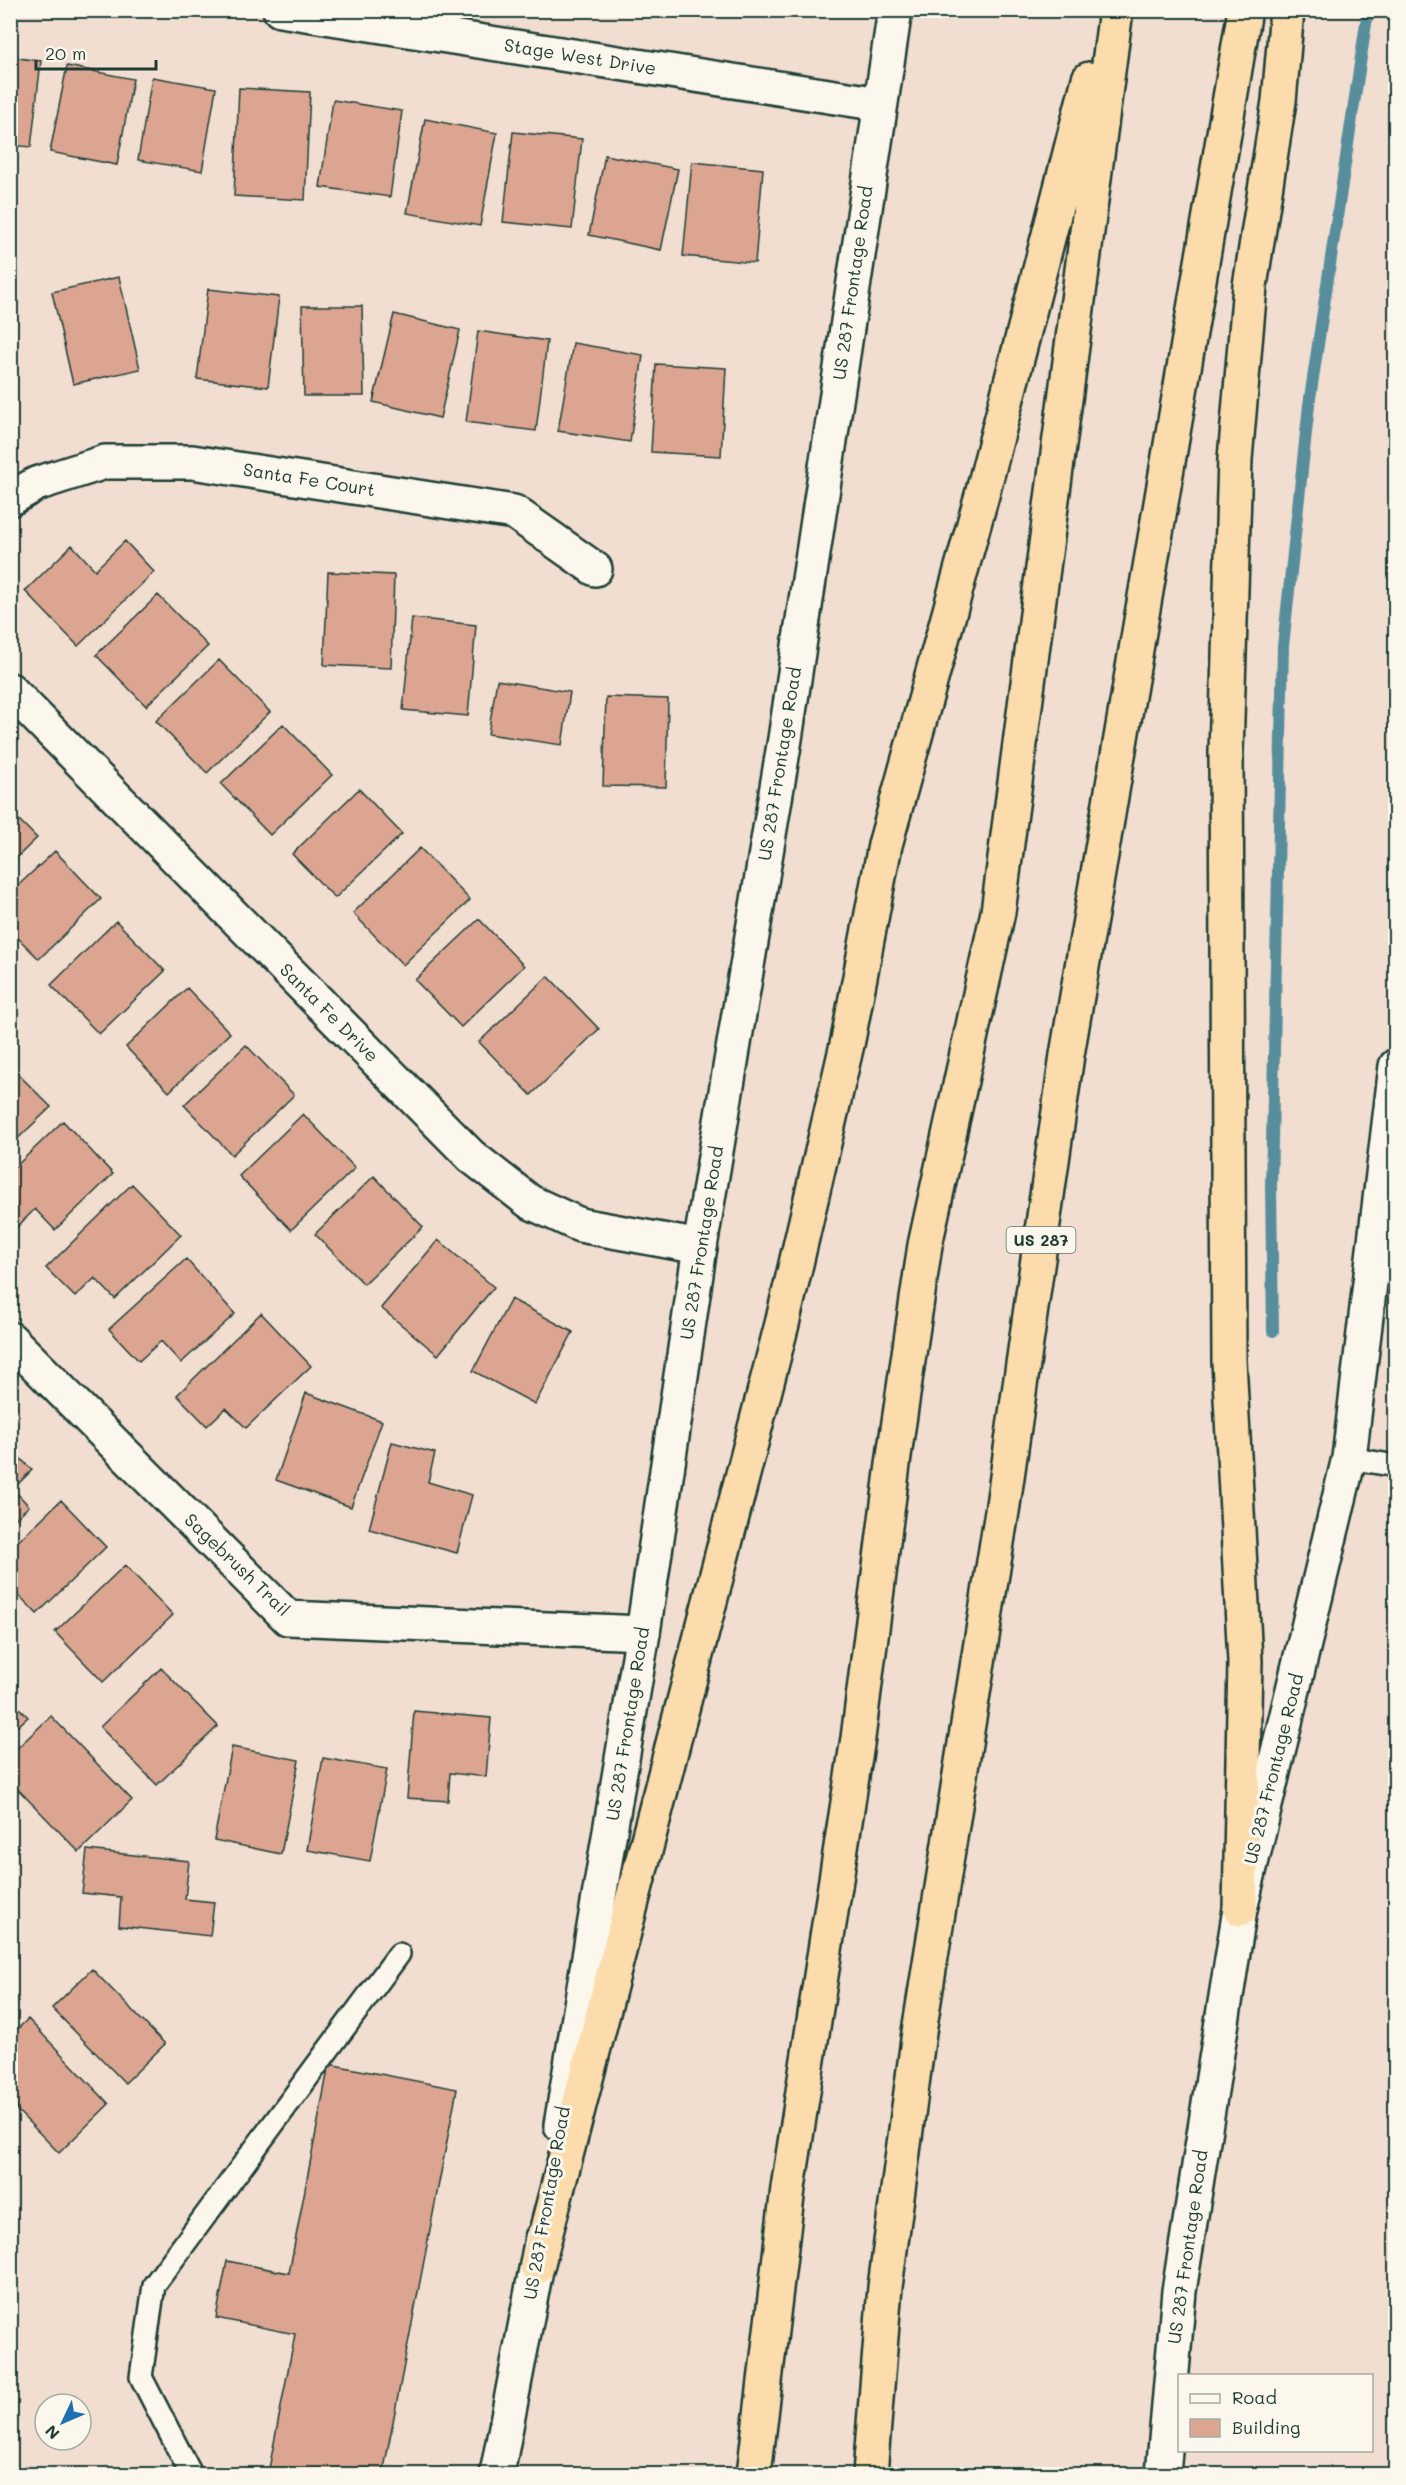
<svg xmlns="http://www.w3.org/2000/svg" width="1406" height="2485" font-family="Mali,sans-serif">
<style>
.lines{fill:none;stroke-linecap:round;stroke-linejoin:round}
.stream{stroke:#598e9b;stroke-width:12}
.building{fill:#dba591;stroke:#1f3d34;stroke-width:1.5}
.service-casing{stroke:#1f3d34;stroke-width:26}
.minor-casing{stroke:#1f3d34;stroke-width:38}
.secondary-casing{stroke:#1f3d34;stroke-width:38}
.motorway-casing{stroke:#1f3d34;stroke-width:38}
.service{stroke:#fbf7ec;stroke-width:21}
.minor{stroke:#fbf7ec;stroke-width:33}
.secondary{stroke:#fbf7ec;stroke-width:33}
.motorway{stroke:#fcdcac;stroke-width:33}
.labels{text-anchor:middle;stroke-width:6;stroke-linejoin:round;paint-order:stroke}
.shield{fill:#fbf7ec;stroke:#61756b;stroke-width:1.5}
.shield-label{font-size:16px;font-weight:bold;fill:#1f3d34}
.street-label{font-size:18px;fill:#1f3d34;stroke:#fbf7ec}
</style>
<rect width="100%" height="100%" fill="#f1ded1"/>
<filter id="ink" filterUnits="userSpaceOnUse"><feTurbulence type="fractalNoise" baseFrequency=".0167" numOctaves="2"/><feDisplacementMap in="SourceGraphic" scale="12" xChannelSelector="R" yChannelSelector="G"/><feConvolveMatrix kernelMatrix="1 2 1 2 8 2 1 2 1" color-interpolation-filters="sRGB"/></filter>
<g filter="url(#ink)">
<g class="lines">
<path class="stream" d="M1273 1331 1271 1187 1283 646 1309 405 1368 10"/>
</g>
<path class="building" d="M10 57 41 61 31 147 10 145Z
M67 66 133 79 117 165 50 152Z
M152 77 216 88 202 171 138 160Z
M239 88 310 92 305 200 234 196Z
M333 100 402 111 390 197 320 187Z
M425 119 497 133 480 226 407 213Z
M513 132 582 139 572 229 503 222Z
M605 155 678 169 661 250 589 235Z
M692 162 763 169 755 263 683 256Z
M119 277 140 369 73 384 52 292Z
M208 289 279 297 268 387 197 379Z
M302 306H362L364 396H304Z
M394 314 460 330 440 418 373 402Z
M478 331 547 341 536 431 466 422Z
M573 343 643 355 630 442 558 431Z
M656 364 726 368 721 456 651 452Z
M125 541 154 572 78 646 25 591 72 545 95 570Z
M328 572 394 575 391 668 324 665Z
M158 595 208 646 146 706 96 655Z
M412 618 476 625 468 716 403 710Z
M219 660 270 712 207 773 156 721Z
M497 680 570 692 562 745 488 734Z
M606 697 668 699 666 787 603 786Z
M283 724 332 775 270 835 221 784Z
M359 789 402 834 335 898 292 854Z
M10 811 37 838 10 864Z
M420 848 470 900 403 965 353 913Z
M55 851 101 899 39 959 10 930V893Z
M479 919 524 966 461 1027 415 980Z
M116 921 165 971 99 1034 51 985Z
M548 976 599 1029 531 1095 479 1042Z
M187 988 230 1033 169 1092 126 1047Z
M246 1045 294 1095 232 1155 184 1105Z
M10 1066 51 1107 10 1146Z
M303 1114 355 1168 291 1230 239 1176Z
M63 1121 113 1174 55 1230 35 1209 14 1230 10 1226V1172Z
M374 1176 423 1227 364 1284 315 1234Z
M132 1184 181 1235 115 1299 95 1278 75 1297 46 1268Z
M438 1240 494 1287 438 1355 381 1308Z
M186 1259 235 1314 181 1363 161 1341 139 1361 109 1329Z
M511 1299 573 1332 535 1404 473 1371Z
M261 1313 311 1366 246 1428 226 1408 207 1426 177 1395Z
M306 1393 382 1421 351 1507 276 1480Z
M392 1442 435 1453 428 1482 472 1495 457 1553 369 1529Z
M10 1448 32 1470 13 1489 29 1506 10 1524Z
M61 1500 106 1547 37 1614 10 1586V1549Z
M125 1565 173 1615 103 1682 55 1632Z
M161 1668 218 1726 157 1785 100 1727Z
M10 1699 28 1717 10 1733Z
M414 1711 491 1718 486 1777 450 1773 448 1801 407 1798Z
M51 1716 132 1800 79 1852 10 1781V1755Z
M232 1747 299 1760 281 1854 214 1840Z
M323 1758 387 1769 370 1861 307 1850Z
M87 1850 189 1861 185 1899 214 1902 210 1936 119 1926 121 1897 82 1893Z
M92 1969 165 2044 125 2083 52 2008Z
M28 2019 109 2104 59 2153 10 2103V2036Z
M329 2064 457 2089 383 2474H268L295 2334 216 2318 227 2261 289 2273Z"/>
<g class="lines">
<g class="service-casing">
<path id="service" d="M1349 1458 1396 1466
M191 2474 141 2377 154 2285 399 1954"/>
</g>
<g class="minor-casing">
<path id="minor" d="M280 10 880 104
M10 499 36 484 105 462H192L514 512 595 569
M10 690 471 1156 530 1202 580 1225 700 1247
M10 1339 288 1618 643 1633"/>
</g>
<g class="secondary-casing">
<path id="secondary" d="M561 2125 643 1633 700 1247 785 739 895 10
M497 2474 542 2238
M1163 2474 1179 2291 1240 1909 1349 1458 1396 1066"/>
</g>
<g class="motorway-casing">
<path id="motorway" d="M1240 1909 1245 1661 1229 1361 1226 752 1235 459 1250 286 1279 101 1287 10
M537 2267 782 1324 848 1040 885 845 982 495 1089 79
M754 2474 788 2188 858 1738 895 1449 925 1245 998 912 1116 10
M870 2474 885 2287 919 2032 1003 1505 1067 1055 1245 10"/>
</g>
<use href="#service" class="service"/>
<use href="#minor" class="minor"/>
<use href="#secondary" class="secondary"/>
<use href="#motorway" class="motorway"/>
</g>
</g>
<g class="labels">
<rect class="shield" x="1006.5" y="1227" width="69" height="26" rx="4.5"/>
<g class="shield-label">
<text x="1041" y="1246">US 287</text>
</g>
<g class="street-label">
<text transform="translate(580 57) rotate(9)" y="6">Stage West Drive</text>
<text transform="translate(853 283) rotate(-82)" y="6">US 287 Frontage Road</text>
<text transform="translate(309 480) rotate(9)" y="6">Santa Fe Court</text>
<text transform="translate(780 764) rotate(-81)" y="6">US 287 Frontage Road</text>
<text transform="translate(329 1013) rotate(45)" y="6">Santa Fe Drive</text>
<text transform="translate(702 1243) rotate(-81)" y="6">US 287 Frontage Road</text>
<text transform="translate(237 1565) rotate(44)" y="6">Sagebrush Trail</text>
<text transform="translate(628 1724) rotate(-81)" y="6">US 287 Frontage Road</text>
<text transform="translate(1274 1769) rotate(-76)" y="6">US 287 Frontage Road</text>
<text transform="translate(547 2203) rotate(-80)" y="6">US 287 Frontage Road</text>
<text transform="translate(1188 2247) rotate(-82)" y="6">US 287 Frontage Road</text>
</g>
</g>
<rect width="1406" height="2485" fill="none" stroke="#fbf7ec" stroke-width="36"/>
<rect x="18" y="18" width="1370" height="2449" fill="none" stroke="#1f3d34" stroke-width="2" filter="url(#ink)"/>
<rect x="1178" y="2374" width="195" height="78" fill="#fbf7ec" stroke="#a3ada2" stroke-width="1.5"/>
<rect x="1190" y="2394" width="30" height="9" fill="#fbf7ec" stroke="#a3ada2" stroke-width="1.5"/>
<text x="1232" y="2404" font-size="18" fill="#1f3d34">Road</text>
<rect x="1190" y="2419" width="30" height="18" fill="#dba591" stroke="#a3ada2" stroke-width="1.5"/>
<text x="1232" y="2434" font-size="18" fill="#1f3d34">Building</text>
<g transform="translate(63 2422) rotate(226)"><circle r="28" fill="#fbf7ec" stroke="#a3ada2" stroke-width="1.5"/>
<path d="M0-4.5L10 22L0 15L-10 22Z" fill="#1f6fb2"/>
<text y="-9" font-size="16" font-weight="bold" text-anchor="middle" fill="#1f3d34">N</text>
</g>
<path d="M36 60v9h120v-9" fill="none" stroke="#1f3d34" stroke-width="3"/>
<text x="45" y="60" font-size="18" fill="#1f3d34" stroke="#fbf7ec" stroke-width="4.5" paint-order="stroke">20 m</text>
</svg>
